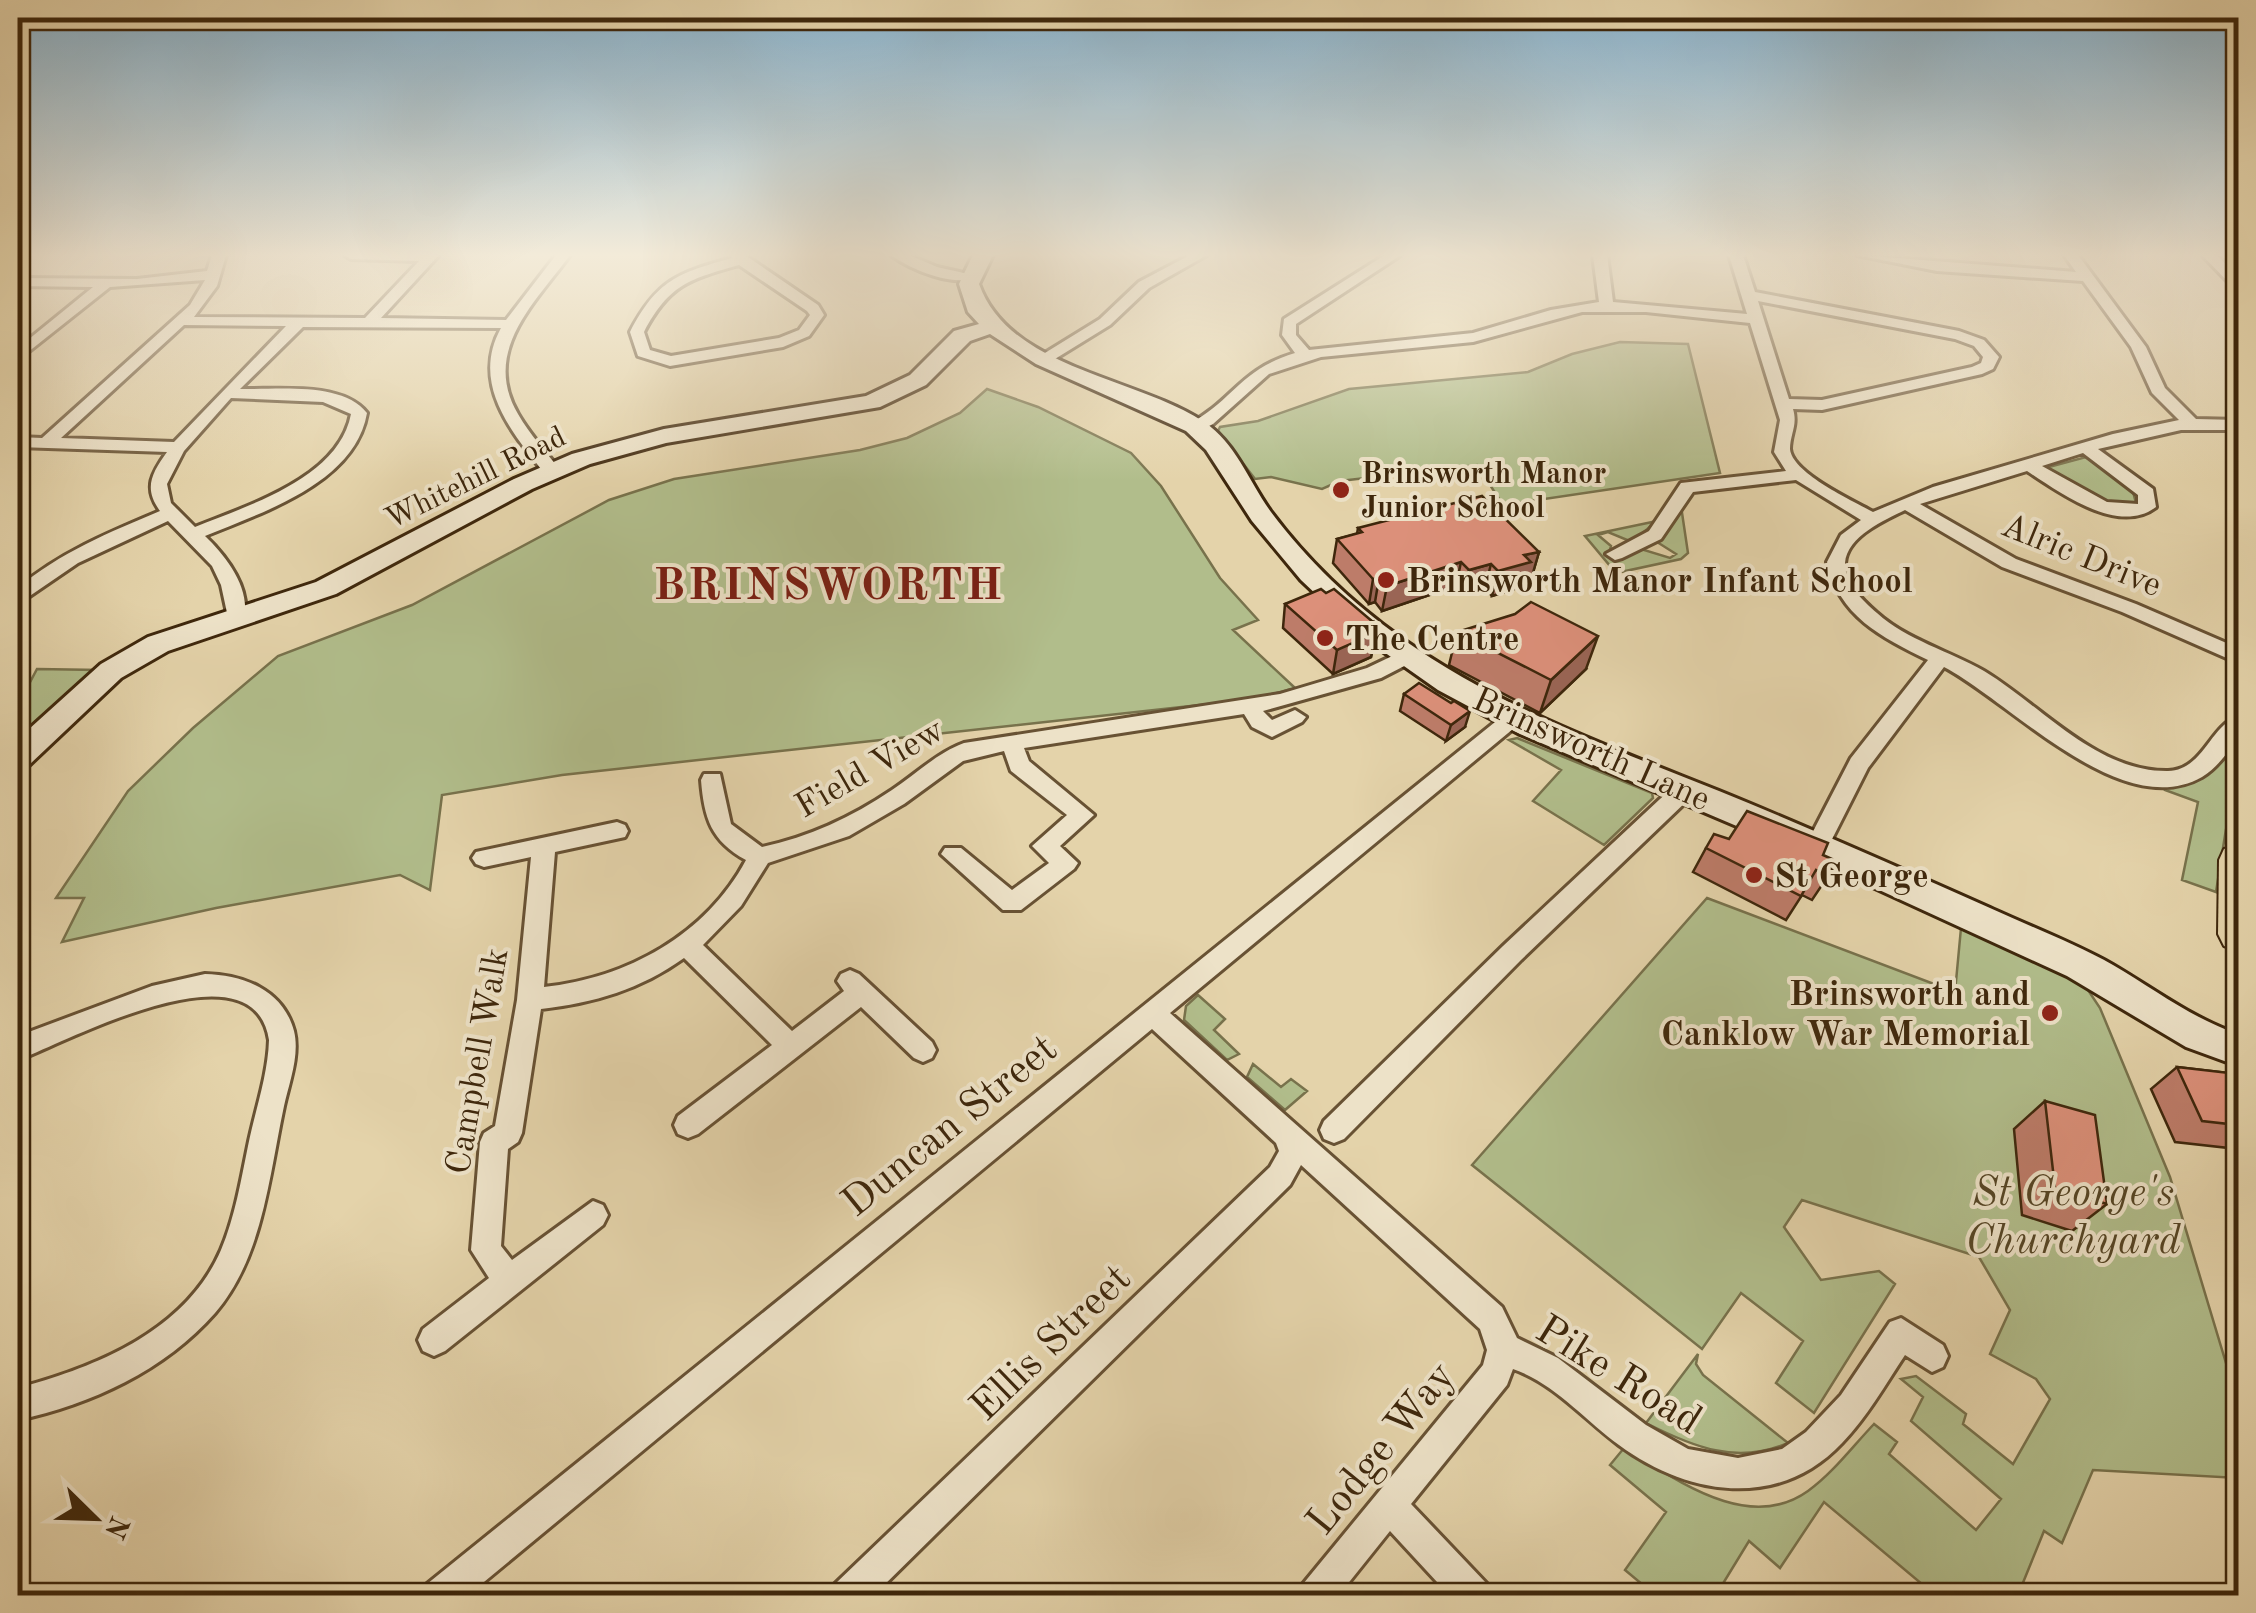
<svg xmlns="http://www.w3.org/2000/svg" width="2256" height="1613" font-family="'Old Standard TT',serif">
<style>
.green{fill:#b1bd8b;stroke:#78724c;stroke-width:2.5}
.lines{fill:none;stroke-linecap:round;stroke-linejoin:round}
.street-casing{stroke:#685234;stroke-width:6}
.secondary-casing{stroke:#3e270c;stroke-width:6}
.primary-casing{stroke:#3e270c;stroke-width:4}
.street{fill:#ede2c8;fill-rule:evenodd}
.secondary{fill:#ede2c8;fill-rule:evenodd}
.primary{fill:#e4d3aa;fill-rule:evenodd}
.wall{fill:#bd7c69;stroke:#3e270c;stroke-width:2.5}
.shaded-wall{fill:#9a6555;stroke:#3e270c;stroke-width:2.5}
.building{fill:#dc907a;stroke:#3e270c;stroke-width:2.5}
.poi-dot{fill:#8f2418;stroke:#ede2c8;stroke-width:4}
.labels{text-anchor:middle;stroke-width:8;stroke-linejoin:round;paint-order:stroke}
.far-poi-label{font-size:30px;font-weight:bold;fill:#3e270c;stroke:#ede2c8;text-anchor:start}
.far-street-label{font-size:30px;fill:#3e270c;stroke:#ede2c8}
.street-label{font-size:35px;fill:#3e270c;stroke:#ede2c8}
.poi-label{font-size:35px;font-weight:bold;fill:#3e270c;stroke:#ede2c8;text-anchor:start}
.near-street-label{font-size:42px;fill:#3e270c;stroke:#ede2c8}
.near-park-label{font-size:42px;font-style:italic;fill:#554525;stroke:#ede2c8}
.district-label{font-size:45px;font-weight:bold;letter-spacing:2.5px;fill:#7a1f14;stroke:#ede2c8}
</style>
<rect width="100%" height="100%" fill="#e4d3aa"/>
<filter id="stains"><feTurbulence type="fractalNoise" baseFrequency=".002" numOctaves="4"/><feColorMatrix values="0 0 0 0 .2 0 0 0 0 .09 0 0 0 0 .02 0 0 0 .5 -.17"/></filter>
<radialGradient id="worn" r=".72"><stop offset=".6" stop-color="#630" stop-opacity="0"/><stop offset="1" stop-color="#630" stop-opacity=".3"/></radialGradient>
<path class="green" d="M1620 342 1688 344 1720 473 1503 505 1477 465 1340 481 1322 489 1271 477 1255 479 1218 431 1220 427 1258 421 1349 389 1528 372 1572 354Z
M987 389 1038 407 1131 453 1161 486 1220 578 1258 620 1233 630 1295 688 1254 699 562 775 442 795 430 890 400 875 216 908 62 942 84 898H56L128 791 193 728 278 656 412 605 609 500 674 479 860 450 907 438 960 413Z
M2086 457 2132 488 2136 503 2108 504 2045 468Z
M1681 506 1688 553 1681 559 1616 573 1585 536 1657 521 1632 542 1608 532 1598 535 1611 546 1609 553 1618 558 1641 549 1670 558 1676 554 1657 542 1658 538 1672 524Z
M37 669 98 670 18 736V705Z
M1517 738 1652 793 1653 798 1604 845 1533 801 1561 770 1509 740Z
M2238 739V803L2226 829 2216 892 2182 880 2198 802 2165 790 2167 785C2204 787 2217 765 2238 739Z
M1707 898 1955 992 1961 928 2084 984 2100 1008 2170 1177 2238 1403V1478L2093 1470 2062 1543 2044 1531 2018 1595H1935L1824 1502 1780 1568 1749 1541 1716 1595H1655L1625 1570 1666 1512 1610 1465 1624 1448C1676 1479 1748 1534 1808 1491 1833 1473 1853 1446 1874 1424L1897 1442 1889 1454 1976 1530 2001 1499 1911 1421 1923 1397 1901 1379 1916 1376 1966 1414 1963 1424 2013 1464 2050 1399 2036 1379 1990 1354 2010 1310 1979 1257 1802 1200 1784 1227 1821 1280 1879 1271 1895 1284 1814 1413 1776 1383 1803 1341 1741 1293 1702 1349 1472 1165Z
M1198 995 1225 1019 1214 1030 1239 1054 1227 1060 1184 1020 1186 1006Z
M1253 1064 1281 1087 1291 1079 1307 1091 1285 1110 1247 1077Z
M1698 1354 1696 1364 1703 1375 1788 1443C1737 1465 1693 1447 1646 1423Z"/>
<g class="lines">
<g class="street-casing">
<path id="street" d="M212 255H226L217 286 194 317 365 318 419 261 351 259 344 255H439L381 318 506 320 556 255H570C535 303 481 351 518 414 530 435 546 452 561 471L552 476 546 475C512 433 470 384 501 328L303 327 240 389C276 390 342 381 367 413 355 483 263 512 205 536 227 557 253 591 243 622H229L221 585 212 566 168 521 78 563 18 604V588C59 553 110 532 160 511 143 488 152 473 167 452L18 447V437L42 438 190 305 205 280 110 287 18 360V348L93 287 18 286V278L137 279 207 271ZM184 325 286 326 174 442 61 438ZM231 398 323 402 351 414C339 478 249 505 195 527L171 503 167 484 184 451Z
M730 255H745L818 305 824 315 809 336 783 347 670 366 638 356 630 332C657 280 678 273 732 258ZM739 265 807 311 810 315 799 330 779 338 671 356 650 350 644 332C669 284 690 279 739 265Z
M891 255H909L937 267 977 276C956 289 910 269 891 255Z
M1190 255H1207L1149 288 1110 325 1050 362H1040V356L1100 319 1139 282Z
M1385 255H1401L1296 324V335L1309 350 1473 333 1551 310 1599 302 1593 255H1607L1613 302 1747 314 1729 255H1743L1755 292 1959 331 1984 340 1999 357 1993 369 1982 374 1822 410 1793 409C1798 425 1790 434 1790 449 1792 473 1853 501 1873 512L1933 487 2113 434 2179 420 2152 393 2131 347 2083 281 1937 271 1857 255 2076 272 2064 255H2078L2146 347 2165 388 2196 419 2238 420V430H2181L2098 449 2153 489 2156 507C2118 536 2059 492 2027 471L1920 504 2016 559 2136 604 2238 648V663L2122 612 2002 567 1905 510C1885 520 1847 536 1845 563 1845 584 1863 601 1877 613 1907 640 1949 651 1984 671 2042 706 2096 772 2168 771 2204 770 2210 725 2238 717V738C2228 752 2217 768 2202 777 2121 823 2011 702 1944 667L1868 768 1825 853H1809L1805 847 1851 758 1928 660C1881 637 1839 616 1827 562L1841 535 1861 520 1796 480 1693 492 1661 539 1622 558 1615 560 1606 554 1649 531 1681 483 1786 471 1774 452 1780 420 1750 323 1646 312H1582L1473 342 1321 357 1269 374 1213 424 1201 430H1189V424C1234 400 1239 370 1295 353L1282 335 1284 319ZM1758 301 1955 339 1974 346 1983 357 1981 363 1972 367 1822 400 1789 399ZM2083 453 2138 495V504L2107 502 2042 466Z
M2202 255H2217L2238 277V288L2233 287Z
M1407 649 1414 651 1417 656 1414 661 1381 678 1263 711 1272 720 1295 710 1306 717 1302 722 1272 737 1252 727 1244 714 1024 748 1029 761 1094 815 1060 846 1078 863 1074 869 1021 910H1003L941 854 945 848H961L1012 890 1049 863 1032 846 1067 815 1011 771 1004 751 963 761 904 804 849 836 768 863 741 906 703 945 792 1031 844 991 837 981 841 974 850 970 859 974 932 1042 936 1050 932 1058 923 1062 914 1058 861 1007 698 1134 688 1138 678 1134 674 1125 678 1116 772 1045 684 958C641 989 594 1003 541 1009L522 1133 518 1142 508 1149 501 1246 512 1260 593 1201 603 1205 608 1215 603 1225 445 1351 434 1356 423 1351 418 1340 423 1329 489 1278 471 1250 480 1142 484 1133 495 1126 517 1000 531 857 484 867 476 864 472 858 476 852 617 822 625 825 628 831 625 837 555 852 544 987C627 978 706 935 746 860 711 841 704 818 701 780L704 774H720L731 824 762 847C809 837 852 817 892 790 916 774 937 753 964 743L1280 694 1367 668Z
M1512 712 1523 719 1519 724 1170 1013 1502 1307 1517 1338 1558 1358 1646 1425 1688 1449 1738 1458 1782 1449 1806 1432 1841 1395 1890 1322 1901 1318 1943 1345 1948 1356 1943 1367 1932 1372 1905 1355C1885 1385 1867 1417 1842 1443 1779 1510 1688 1496 1619 1445 1585 1420 1554 1383 1513 1369L1507 1385 1411 1504 1487 1584 1492 1596H1450L1390 1531 1338 1596H1298L1303 1584 1483 1365 1487 1350 1480 1329 1301 1165 1290 1185 873 1596H830L835 1584 1270 1167 1279 1151 1276 1143 1152 1029 467 1596H422L427 1584 1505 714Z
M1683 783 1694 791 1691 797 1521 960 1344 1139 1334 1143 1324 1139 1320 1130 1324 1121 1503 946 1675 785Z
M205 974C244 975 283 990 294 1031 300 1055 289 1083 284 1106 269 1176 263 1257 215 1313 164 1371 91 1404 18 1420V1388C96 1367 186 1331 221 1250 235 1217 241 1180 248 1146 255 1111 268 1075 269 1040 254 940 68 1041 18 1060V1036L152 986Z"/>
</g>
<g class="secondary-casing">
<path id="secondary" d="M973 255H993L979 284C1009 369 1136 377 1204 422 1236 443 1249 482 1271 512 1307 560 1352 603 1401 638 1498 707 1609 747 1719 791 1810 828 1900 868 1990 908 2031 927 2074 943 2113 965 2154 989 2193 1019 2238 1034V1066L2186 1047 2067 976 1779 844 1520 734 1438 690 1357 633 1301 580 1252 521 1206 450 1186 431 1036 364 990 334 970 341 926 385 880 407 666 443 590 464 532 489 336 594 168 651 121 678 29 765 18 768V739L101 664 148 637 316 582 514 479 572 454 664 429 866 396 910 375 954 331 979 324 968 312 959 284Z"/>
</g>
<g class="primary-casing">
<path id="primary" d="M2238 845V951L2224 946 2218 934 2219 860 2224 849Z"/>
</g>
<use href="#street" class="street"/>
<use href="#secondary" class="secondary"/>
<use href="#primary" class="primary"/>
</g>
<path class="wall" d="M1358 528 1539 552 1532 576 1527 577 1524 586 1492 596 1485 588 1463 594 1456 586 1382 611 1375 602 1369 604 1333 563 1337 539 1357 534Z
M1326 593 1373 622 1372 629 1376 633 1371 657 1333 674 1283 628 1285 604Z
M1457 632 1586 669 1540 713 1449 665Z
M1404 694 1465 727 1446 741 1400 711Z
M1729 839 1823 855 1828 876 1812 900 1802 895 1786 920 1693 872 1706 848Z
M2177 1067 2238 1074V1149L2175 1142 2151 1089Z
M2045 1101 2107 1204 2072 1231 2022 1215 2014 1129Z"/>
<path class="shaded-wall" d="M1539 552 1532 576 1527 577 1524 586 1492 596 1498 571 1524 555Z
M1461 562 1456 586 1382 611 1387 586Z
M1491 564 1485 588 1463 594 1469 570Z
M1379 578 1375 602 1369 604 1373 579Z
M1373 622 1371 635 1376 633 1371 657 1333 674 1337 650 1367 625Z
M1598 636 1586 669 1540 713 1551 680Z
M1470 711 1465 727 1446 741 1451 725Z"/>
<path class="building" d="M1482 496 1539 552 1524 555 1531 562 1498 571 1491 564 1469 570 1461 562 1387 586 1379 578 1373 579 1337 539 1362 532 1358 528Z
M1321 589 1326 593 1334 589 1373 622 1367 625 1376 633 1337 650 1285 604Z
M1531 602 1598 636 1551 680 1457 632 1515 614Z
M1419 683 1451 703 1454 701 1470 711 1451 725 1404 694Z
M1747 811 1828 843 1823 855 1832 859 1828 876 1816 870 1801 896 1706 848 1714 834 1729 839Z
M2177 1067 2238 1074V1125L2202 1121Z
M2045 1101 2095 1115 2107 1204 2055 1188Z"/>
<linearGradient id="sky" x2="0" y2="1"><stop stop-color="#88b5d2"/><stop offset="0.53" stop-color="#f3ebd9"/><stop offset="1" stop-color="#f3ebd9" stop-opacity="0"/></linearGradient>
<rect width="2256" height="481" fill="url(#sky)"/>
<g class="poi-dot">
<circle cx="1341" cy="490" r="10"/>
<circle cx="1386" cy="580" r="10"/>
<circle cx="1325" cy="638" r="10"/>
<circle cx="1754" cy="875" r="10"/>
<circle cx="2050" cy="1013" r="10"/>
</g>
<g class="labels">
<g class="far-poi-label">
<text x="1361" y="483">Brinsworth Manor<tspan x="1361" dy="34">Junior School</tspan></text>
</g>
<g class="far-street-label">
<text transform="translate(475 477) rotate(-26)" y="10">Whitehill Road</text>
</g>
<g class="street-label">
<text transform="translate(2082 554) rotate(22)" y="12">Alric Drive</text>
<text transform="translate(1592 748) rotate(24)" y="12">Brinsworth Lane</text>
<text transform="translate(869 767) rotate(-30)" y="12">Field View</text>
<text transform="translate(476 1061) rotate(-80)" y="12">Campbell Walk</text>
</g>
<g class="poi-label">
<text x="1406" y="592">Brinsworth Manor Infant School</text>
<text x="1345" y="650">The Centre</text>
<text x="1774" y="887">St George</text>
<text x="2030" y="1005" text-anchor="end">Brinsworth and<tspan x="2030" dy="40">Canklow War Memorial</tspan></text>
</g>
<g class="near-street-label">
<text transform="translate(948 1124) rotate(-39)" y="15">Duncan Street</text>
<text transform="translate(1049 1341) rotate(-44)" y="15">Ellis Street</text>
<text transform="translate(1620 1373) rotate(32)" y="15">Pike Road</text>
<text transform="translate(1379 1447) rotate(-51)" y="15">Lodge Way</text>
</g>
<g class="near-park-label">
<text x="2073" y="1205">St George's<tspan x="2073" dy="48">Churchyard</tspan></text>
</g>
<g class="district-label">
<text x="829" y="599">BRINSWORTH</text>
</g>
</g>
<rect width="2256" height="1613" fill="none" stroke="#e4d3aa" stroke-width="60"/>
<rect x="20" y="20" width="2216" height="1573" fill="none" stroke="#3e270c" stroke-width="5"/>
<rect x="30" y="30" width="2196" height="1553" fill="none" stroke="#3e270c" stroke-width="2.5"/>
<g transform="translate(95 1518) rotate(113)" stroke="#ede2c8" stroke-width="8" paint-order="stroke">
<path d="M0-8L18 38L0 25L-18 38Z" fill="#3e270c"/>
<text y="-15" font-size="28" font-weight="bold" text-anchor="middle" fill="#3e270c">N</text>
</g>
<rect width="100%" height="100%" filter="url(#stains)"/>
<rect width="100%" height="100%" fill="url(#worn)"/>
</svg>
